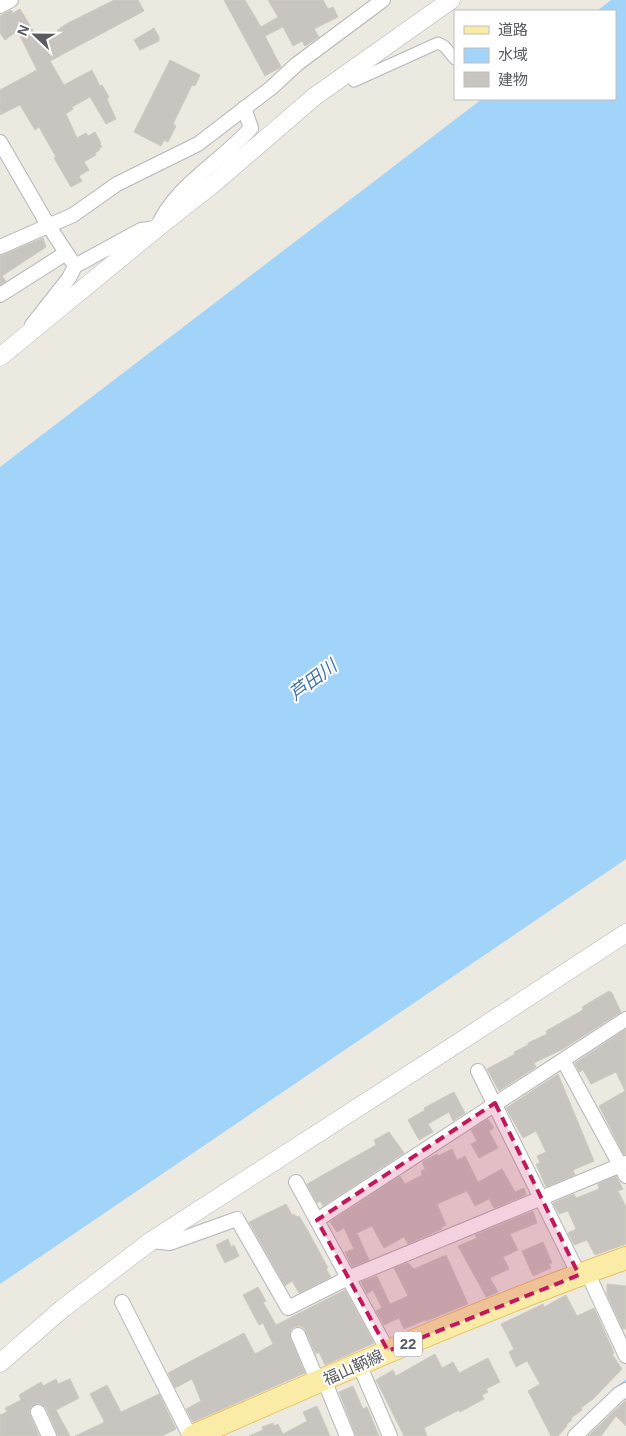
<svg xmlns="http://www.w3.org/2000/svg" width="626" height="1436" font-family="Helvetica,'Noto Sans JP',sans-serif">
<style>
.water{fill:#a2d3f9}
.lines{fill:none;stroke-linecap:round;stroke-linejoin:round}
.stream{stroke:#a2d3f9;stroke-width:4}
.building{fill:#c8c5c0;stroke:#cfcabf}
.pedestrian-casing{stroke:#b3b6ba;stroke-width:13}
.minor-casing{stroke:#b3b6ba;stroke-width:16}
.tertiary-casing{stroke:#b3b6ba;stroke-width:19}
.primary-casing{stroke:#e8c15c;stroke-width:24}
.pedestrian{stroke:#fff;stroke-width:11}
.minor{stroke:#fff;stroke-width:14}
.tertiary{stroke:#fff;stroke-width:18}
.primary{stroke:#faeca7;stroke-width:22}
.marked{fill:#c2185b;fill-opacity:0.2;stroke:#c2185b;stroke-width:4;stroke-dasharray:10 6;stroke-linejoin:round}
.labels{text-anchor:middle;stroke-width:4;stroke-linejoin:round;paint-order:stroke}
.shield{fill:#fff;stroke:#8b8d90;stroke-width:1}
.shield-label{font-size:15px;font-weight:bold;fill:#595c60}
.street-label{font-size:16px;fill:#595c60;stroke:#fff}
.water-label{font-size:18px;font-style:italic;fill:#4274a9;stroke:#fff}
</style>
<rect width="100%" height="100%" fill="#ebe9e0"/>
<path class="water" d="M611 0H626V859L0 1284V467L482 99H615V11H597Z"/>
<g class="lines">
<path class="stream" d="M619 1387 626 1382"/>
</g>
<path class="building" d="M114 0H138L144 11 50 61 64 85 92 70 100 86 102 85 109 97 107 99 116 119 106 124 90 97 72 107 73 109 66 114 77 138 86 133 88 136 95 132 101 143 100 144 102 147 99 148 100 150 95 153 96 155 84 162 89 170 79 176 82 181 71 187 54 158 56 157 39 127 35 130 20 105 0 115V90L37 70 19 34 18 35 16 32 5 40 0 33V16L11 10 13 13 20 9 40 42 58 32 57 30 68 23Z
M224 0H245L261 27 278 17 268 0H323L328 9 333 7 338 17 314 29 319 37 305 46 302 41 293 46 283 27 265 36 281 67 265 76Z
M154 28 159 37V41L140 50 134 40Z
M170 60 200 75 195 86 192 85 173 124 176 126 168 142 164 140 161 146 134 132Z
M43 238 46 247 2 276 6 281 0 285V256Z
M609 991 612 993 621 1012 563 1049 534 1063 536 1067 499 1091 487 1069 515 1054 514 1052 528 1045V1043L547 1034 546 1031 583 1010 582 1007Z
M626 1029V1154L624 1155 599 1106 625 1091 616 1072 591 1084 583 1070 579 1072 575 1063Z
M558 1074 594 1161 573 1170 575 1175 546 1187 536 1164 540 1163 537 1156 546 1152 536 1131 523 1138 506 1108Z
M454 1092 465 1113 453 1121 449 1112 428 1124 433 1132 419 1140 408 1120 425 1110 424 1108Z
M488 1119 494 1128 489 1131 498 1148 479 1158 471 1144 477 1141 471 1130Z
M389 1132 404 1153 323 1206 320 1201 317 1203 307 1184 376 1145 374 1140Z
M452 1149 457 1160 465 1156 478 1182 502 1169 515 1192 524 1188 526 1195 494 1208 489 1199 475 1206 467 1191 437 1204 446 1225 441 1227 442 1229 408 1244 404 1237 384 1248 372 1226 357 1233 369 1260 352 1267 345 1252 354 1249 344 1228 337 1232 330 1222 400 1176 405 1184 422 1175 421 1171 425 1169 422 1162 437 1154 438 1156Z
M616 1176 623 1189 618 1191 626 1207V1244L595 1255 587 1240 574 1245 568 1233 576 1229 568 1211 559 1214 553 1203 574 1194 576 1198 599 1189 598 1184Z
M286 1204 292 1215 294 1214 296 1217 299 1216 308 1231 328 1268 326 1269 331 1277 299 1293 292 1281 285 1286 249 1222Z
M533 1211 537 1223 510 1234 518 1250 503 1257 509 1269 490 1278 498 1292 486 1297 458 1246 477 1238 475 1235Z
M228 1239 231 1247 234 1245 239 1256 225 1263 216 1245Z
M543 1242 552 1263 549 1264 551 1268 533 1276 522 1251Z
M446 1255 468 1304 426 1321 425 1320 404 1329 399 1318 384 1325 376 1311 382 1308 373 1290 367 1294 361 1282 377 1276 390 1304 408 1296 394 1268 408 1263 414 1269Z
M607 1284 626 1286V1329H623L607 1294Z
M258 1287 266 1301 263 1302 276 1325 345 1290 374 1343 325 1365 319 1352 316 1354 304 1328 300 1326 294 1327 291 1330 290 1338 305 1373 193 1422 186 1409 201 1401 192 1379 175 1388 168 1373 244 1333 255 1354 273 1344 263 1323 259 1325 243 1295Z
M566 1295 577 1316 594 1308 614 1353 612 1354 622 1369 593 1399 581 1408 582 1410 571 1418 572 1420 566 1425 567 1426 558 1436H551L528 1391 540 1384 527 1361 516 1367 509 1352 514 1349 501 1324 543 1304 544 1307Z
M435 1354 442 1368 453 1362 459 1373 488 1358 500 1382 486 1389 488 1392 482 1395 484 1399 460 1412 459 1410 424 1428 427 1436H404L376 1380 393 1370 396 1376Z
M56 1379 58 1384 70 1379 79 1398 56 1410 70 1436H58L46 1408 43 1405 38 1403 31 1407 29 1412 39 1436H0V1415L7 1412 5 1408 21 1400 19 1395 41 1382 43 1386Z
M107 1385 121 1412 159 1394 176 1429 162 1436H75L103 1423 104 1421 90 1394Z
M353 1386 363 1409 367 1407 379 1436H356L339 1392Z
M626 1400V1426L616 1416 601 1436H588Z
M317 1406 330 1436H249L263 1430 262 1427 273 1423 274 1426 278 1424 283 1434 307 1421 303 1412Z"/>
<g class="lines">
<g class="pedestrian-casing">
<path id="pedestrian" d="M348 73 354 81 438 43 444 46 455 59"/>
</g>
<g class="minor-casing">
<path id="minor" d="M0 6 11 0
M0 142 48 225 75 266 141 230 157 228C175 185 221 162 251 128L244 108
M0 247 73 215 117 184 198 144 271 88 297 64 383 0
M0 295 66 253
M32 325 69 278 75 266
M563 1060 626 1176
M478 1071 579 1275
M296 1182 388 1351
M317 1220 626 1019
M151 1241 170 1243 237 1219 288 1308 348 1278 626 1163
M587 1272 626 1356
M122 1302 190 1436
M298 1335 318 1382
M359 1364 390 1436
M324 1380 347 1436
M38 1412 49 1436
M575 1436 619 1394 626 1390"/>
</g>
<g class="tertiary-casing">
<path id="tertiary" d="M0 357 157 228 213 184 314 97 451 0
M0 1363 62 1309 151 1241 461 1041 626 933"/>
</g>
<g class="primary-casing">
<path id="primary" d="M193 1436C336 1374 479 1310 626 1258"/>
</g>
<use href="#pedestrian" class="pedestrian"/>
<use href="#minor" class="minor"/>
<use href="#tertiary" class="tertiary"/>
<use href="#primary" class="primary"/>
</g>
<path class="marked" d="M495 1103 579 1275 388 1351 317 1220Z"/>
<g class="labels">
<rect class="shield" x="394" y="1331.5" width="28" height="25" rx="4"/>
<g class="shield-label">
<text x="408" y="1349">22</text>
</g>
<g class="street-label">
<text transform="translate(353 1367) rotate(-24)" y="6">福山鞆線</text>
</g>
<g class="water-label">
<text transform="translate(313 680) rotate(-37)" y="6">芦田川</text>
</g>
</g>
<rect x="454" y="10" width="162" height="90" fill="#ffffff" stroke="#bdbebf"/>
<rect x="464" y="26" width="25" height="8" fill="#faeca7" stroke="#bdbebf"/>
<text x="498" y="35" font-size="15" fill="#595c60">道路</text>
<rect x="464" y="48" width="25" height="15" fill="#a2d3f9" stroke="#bdbebf"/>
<text x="498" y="60" font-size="15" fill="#595c60">水域</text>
<rect x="464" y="72" width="25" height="15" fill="#c8c5c0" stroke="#bdbebf"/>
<text x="498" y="85" font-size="15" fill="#595c60">建物</text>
<g transform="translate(35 35) rotate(292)" stroke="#ffffff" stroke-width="4" paint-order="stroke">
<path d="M0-4L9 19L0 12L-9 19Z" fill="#595c60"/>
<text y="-8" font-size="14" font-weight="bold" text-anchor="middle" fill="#595c60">N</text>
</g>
</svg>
